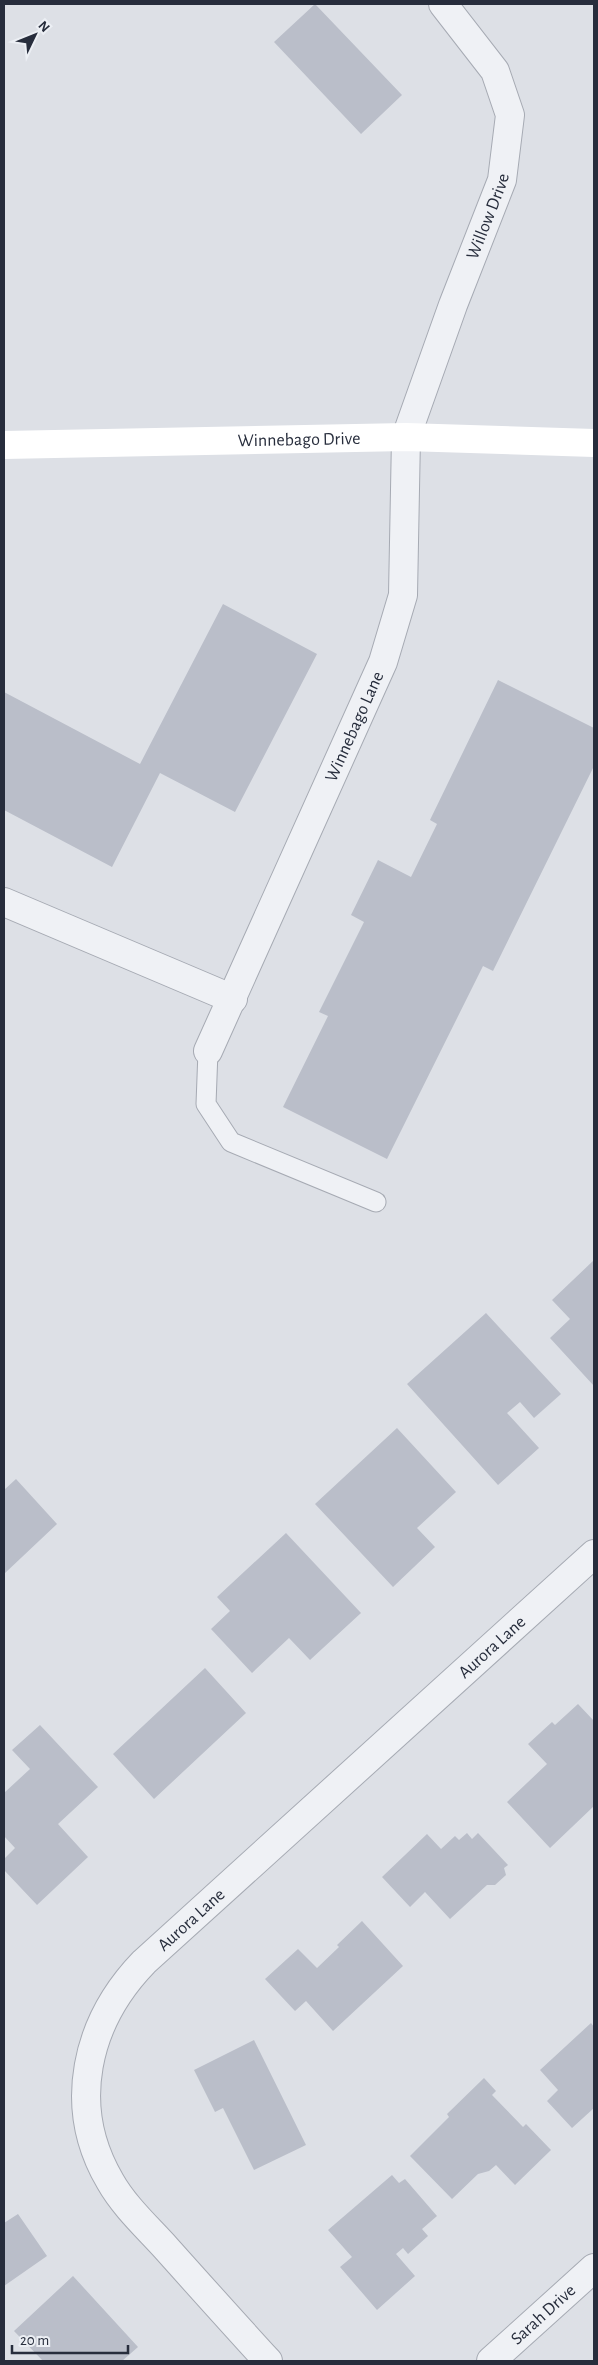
<svg xmlns="http://www.w3.org/2000/svg" width="598" height="2365" font-family="'Alegreya Sans',sans-serif">
<style>
.building{fill:#babec9}
.lines{fill:none;stroke-linecap:round;stroke-linejoin:round}
.service-casing{stroke:#a6aab3;stroke-width:21}
.minor-casing{stroke:#a6aab3;stroke-width:30}
.service{stroke:#eff1f5;stroke-width:19}
.minor{stroke:#eff1f5;stroke-width:28}
.secondary{stroke:#fff;stroke-width:28}
.labels{text-anchor:middle;stroke-width:4;stroke-linejoin:round;paint-order:stroke}
.street-label{font-size:18px;fill:#272d3c;stroke:#eceff4}
</style>
<rect width="100%" height="100%" fill="#dde0e6"/>
<path class="building" d="M315 4 402 95 361 134 274 42Z
M223 604 317 654 235 812 160 773 112 867 4 810V692L140 764Z
M498 680 594 728V766L493 971 483 966 387 1159 283 1107 328 1016 319 1012 364 922 351 915 378 860 411 877 437 824 430 820Z
M594 1260V1386L550 1338 570 1319 552 1300Z
M486 1313 561 1394 534 1418 520 1402 507 1413 539 1448 498 1485 407 1384Z
M397 1428 456 1492 417 1528 435 1547 393 1587 315 1504Z
M16 1479 57 1524 4 1574V1490Z
M286 1533 361 1613 310 1660 289 1638 252 1673 211 1629 230 1611 217 1597Z
M205 1668 246 1713 154 1799 113 1754Z
M578 1704 594 1721V1806L550 1848 507 1802 547 1764 528 1744 552 1722 555 1725Z
M40 1725 98 1787 58 1824 88 1857 37 1905 4 1870V1859L15 1848 4 1836V1793L30 1769 12 1750Z
M467 1833 472 1839 478 1833 508 1865 504 1868 506 1875 495 1885H487L450 1919 425 1892 410 1907 382 1877 427 1834 441 1849 455 1836 459 1840Z
M362 1921 403 1966 333 2031 306 2001 295 2011 265 1979 298 1949 317 1968 339 1947 337 1945Z
M591 2023 594 2027V2108L572 2128 547 2101 558 2090 540 2070Z
M254 2040 306 2145 254 2170 223 2108 215 2112 194 2070Z
M484 2078 496 2091 492 2095 523 2127 526 2124 551 2150 515 2185 496 2165 489 2171 478 2174 452 2199 410 2156 449 2117 447 2114Z
M392 2175 399 2183 405 2179 437 2216 422 2229 428 2236 408 2254 403 2248 396 2254 415 2276 377 2310 340 2267 352 2257 328 2230Z
M18 2214 47 2256 4 2286V2223Z
M73 2276 138 2347 122 2361H43L14 2331Z"/>
<g class="lines">
<g class="service-casing">
<path id="service" d="M208 1051 206 1104 231 1142 376 1202"/>
</g>
<g class="minor-casing">
<g id="minor">
<path d="M4 902 233 999"/>
<path id="s1" d="M208 1051 383 662 403 595 406 437 453 305 502 180 510 115 495 71 443 4"/>
<path id="s2" d="M268 2361C234 2324 200 2286 166 2248 147 2227 124 2206 110 2181 66 2106 86 2022 144 1962L594 1554"/>
<path id="s3" d="M491 2361 594 2268"/>
</g>
</g>
<use href="#service" class="service"/>
<use href="#minor" class="minor"/>
<path class="secondary" id="s4" d="M4 445 406 437 594 443"/>
</g>
<g class="labels">
<g class="street-label">
<text dy="6" stroke="none"><textPath href="#s1" startOffset="890">Willow Drive</textPath></text>
<text dy="6" stroke="none"><textPath href="#s4" startOffset="295">Winnebago Drive</textPath></text>
<text dy="6" stroke="none"><textPath href="#s1" startOffset="356">Winnebago Lane</textPath></text>
<text dy="6" stroke="none"><textPath href="#s2" startOffset="948">Aurora Lane</textPath></text>
<text dy="6" stroke="none"><textPath href="#s2" startOffset="542">Aurora Lane</textPath></text>
<text dy="6" stroke="none"><textPath href="#s3" startOffset="70">Sarah Drive</textPath></text>
</g>
</g>
<rect width="598" height="2365" fill="none" stroke="#272d3c" stroke-width="10"/>
<g transform="translate(35 35) rotate(47)" stroke="#eceff4" stroke-width="4" paint-order="stroke">
<path d="M0-4L9 19L0 12L-9 19Z" fill="#272d3c"/>
<text y="-8" font-size="14" font-weight="bold" text-anchor="middle" fill="#272d3c">N</text>
</g>
<path d="M12 2345v8h116v-8" fill="none" stroke="#272d3c" stroke-width="2.5"/>
<text x="20" y="2345" font-size="15" fill="#272d3c" stroke="#eceff4" stroke-width="4" paint-order="stroke">20 m</text>
</svg>
